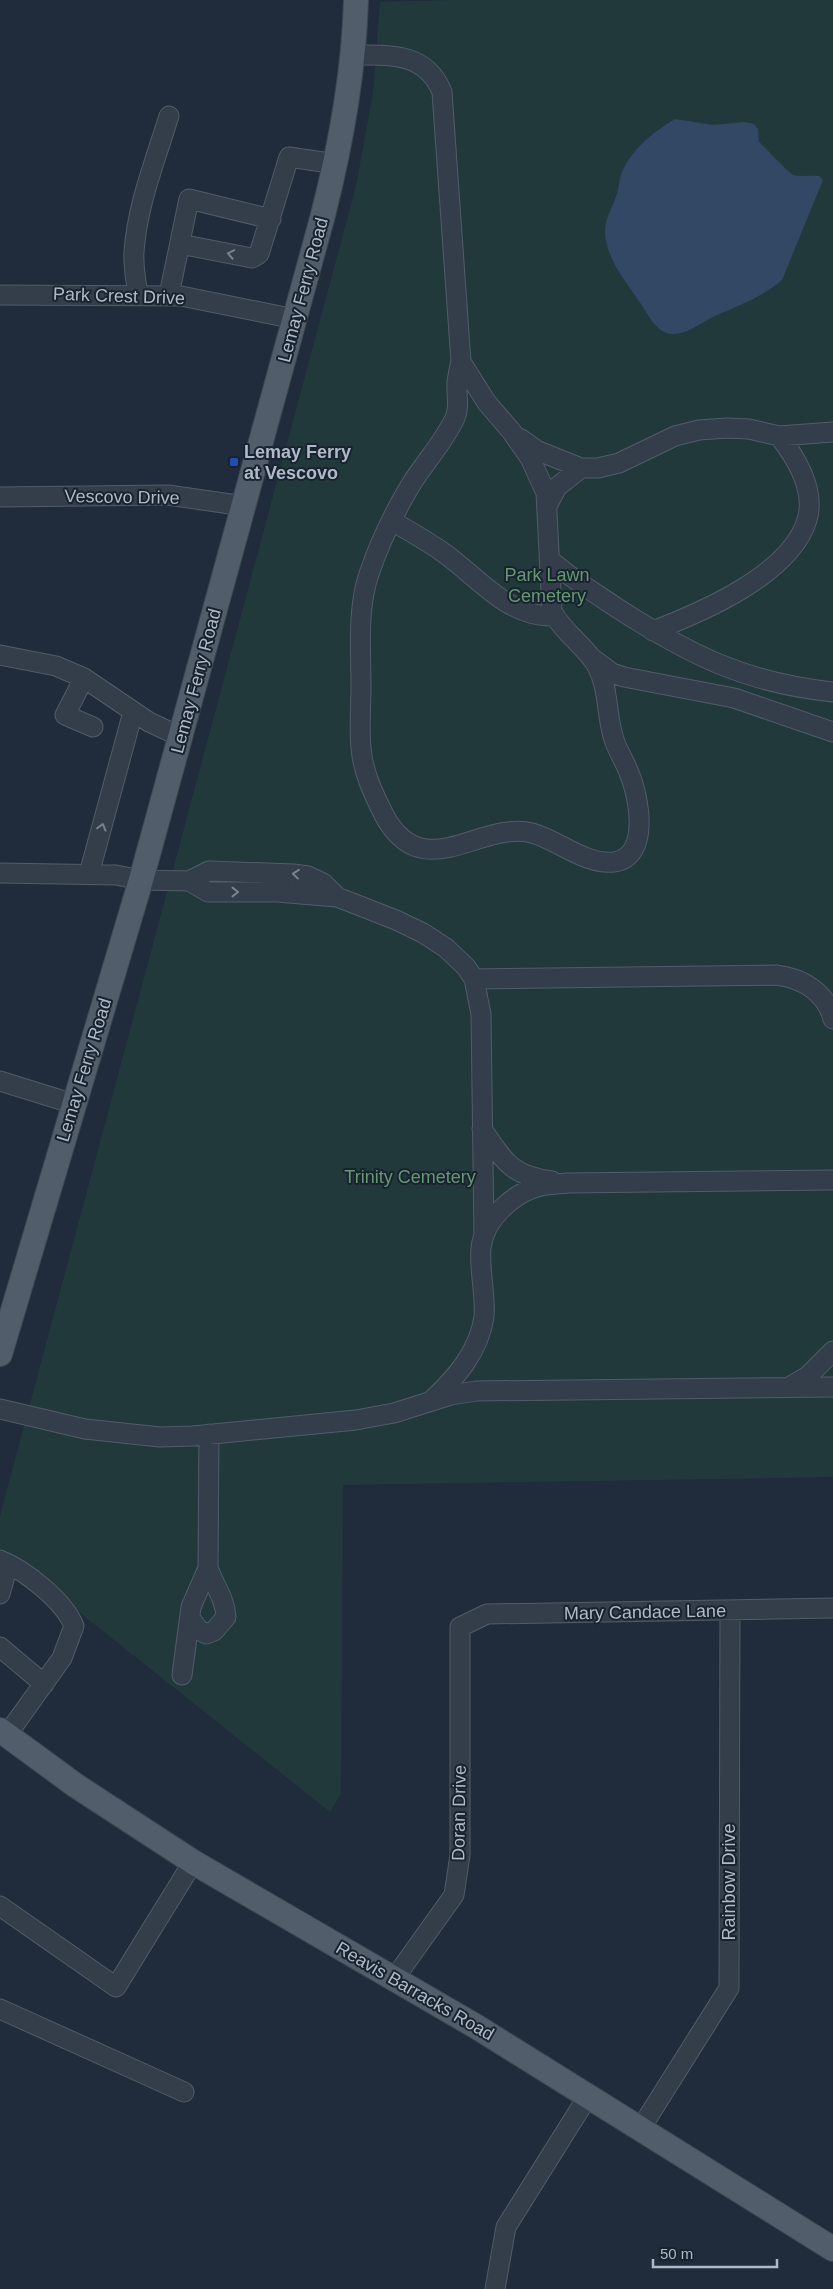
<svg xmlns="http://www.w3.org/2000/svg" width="833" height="2289" font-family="Arial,sans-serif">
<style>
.green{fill:#22393c}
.water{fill:#324864}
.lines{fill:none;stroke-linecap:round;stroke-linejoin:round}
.minor-casing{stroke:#525c69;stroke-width:21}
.major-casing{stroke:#3d4754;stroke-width:26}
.minor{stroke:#343e4b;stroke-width:19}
.major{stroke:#525d6b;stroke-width:24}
.oneway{stroke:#78828f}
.transit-dot{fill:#1a4fb4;stroke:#192330;stroke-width:2}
.labels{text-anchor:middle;stroke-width:4;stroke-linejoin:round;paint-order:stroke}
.street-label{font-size:18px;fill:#afb9c7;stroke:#192330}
.poi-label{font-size:18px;font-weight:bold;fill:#afb9c7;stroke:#192330;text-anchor:start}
.park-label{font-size:18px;fill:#64996f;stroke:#192330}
</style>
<rect width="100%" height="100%" fill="#202c3b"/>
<path class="green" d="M454 0H833V1477L343 1485 341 1794 330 1812 0 1549V1516L356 186 373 93 380 2Z"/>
<path class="water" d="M675 119 713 125 745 122 754 124 758 129 759 142C767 149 788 173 794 175 801 177 811 175 819 176L823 180 782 280C761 298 739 305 715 316 702 322 688 334 673 334 657 334 649 316 641 304 628 285 611 265 606 241 602 222 611 212 617 194 619 187 619 179 622 172 633 148 653 132 675 119Z"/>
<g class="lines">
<g class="minor-casing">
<path id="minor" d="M353 55C390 55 426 52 442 92L461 362C459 369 458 375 457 382 456 394 460 407 455 418 444 442 424 463 410 486 394 513 379 544 369 574 357 609 361 650 361 686 361 707 359 728 361 748 363 772 373 793 384 815 423 888 480 820 532 833 558 840 585 865 614 862 651 857 639 796 629 773 625 761 616 749 613 736 606 712 609 689 597 666 585 645 564 634 552 611L546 493 530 458 512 432 487 403 461 362
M180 244 252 258 259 254 289 157 336 164
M0 295 181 296 295 319
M138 295C136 281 133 266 134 252 137 206 155 161 169 116
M169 295 189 199 271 219
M521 439 536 450 581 468
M0 497 168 495 244 506
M547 506 557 487 581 468H598L619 463 675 436 699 430 727 428 749 429 779 436 833 432
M392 521C409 531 427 541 444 553 479 578 508 618 555 616
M549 559C569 577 592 591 614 606 688 654 745 683 833 692
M653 631C702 612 790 575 807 520 816 490 797 459 779 436
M0 655 56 666 84 678 149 722 181 737
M593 659 612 673 624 677 734 698 833 732
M84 678 65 715 93 727
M0 873 116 875 141 880 189 881 209 871 293 874 308 876 323 883 337 897
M89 874 133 712
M189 881 208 892H277L337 897 396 920 423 933 446 948 466 967 474 979 481 1014 484 1236
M474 979 776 975C802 978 826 992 833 1019
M0 1081 74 1104
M482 1129C504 1161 511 1176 552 1181
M789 1387 808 1376 833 1351
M432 1400C456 1378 479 1351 484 1317 486 1295 479 1271 481 1248 484 1219 514 1192 541 1186 550 1184 559 1184 568 1183L833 1180
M0 1409 85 1429 160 1437 193 1436 356 1420 394 1413 451 1395 476 1391 833 1387
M0 1560C25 1570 64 1601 74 1626L62 1658 7 1735
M0 1594 8 1565
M190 1618 199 1630 206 1634 214 1631 226 1617C225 1598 214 1585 208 1568
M0 1647 44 1684
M182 1675 191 1607 208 1568 209 1434
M0 1906 116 1987 193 1862
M394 1979 454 1895 460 1855V1627L487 1614 833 1608
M0 2009 184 2092
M641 2128 729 1988 730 1611
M495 2289 506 2227 588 2096"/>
</g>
<g class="major-casing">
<path id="major" d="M0 1354 141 880 323 215C341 144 354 73 356 0
M0 1730 75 1785 193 1862 477 2027 833 2249"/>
</g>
<use href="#minor" class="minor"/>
<use href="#major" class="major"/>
</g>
<defs><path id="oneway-chevron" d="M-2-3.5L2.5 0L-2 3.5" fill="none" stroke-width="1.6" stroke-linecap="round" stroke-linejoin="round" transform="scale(1.25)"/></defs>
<g class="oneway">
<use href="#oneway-chevron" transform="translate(231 254) rotate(-169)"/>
<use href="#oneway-chevron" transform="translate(102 827) rotate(-75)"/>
<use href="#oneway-chevron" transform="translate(296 874) rotate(-174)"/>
<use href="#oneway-chevron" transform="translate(235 892)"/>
</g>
<rect class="transit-dot" x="229" y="457" width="10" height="10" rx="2.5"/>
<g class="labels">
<g class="street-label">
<text transform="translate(303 290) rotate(-75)" y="6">Lemay Ferry Road</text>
<text transform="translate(119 296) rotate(2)" y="6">Park Crest Drive</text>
<text transform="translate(122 497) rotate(1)" y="6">Vescovo Drive</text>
<text transform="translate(196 681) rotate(-75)" y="6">Lemay Ferry Road</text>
<text transform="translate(84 1070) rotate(-73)" y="6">Lemay Ferry Road</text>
<text transform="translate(645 1612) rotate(-1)" y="6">Mary Candace Lane</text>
<text transform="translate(459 1813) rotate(-89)" y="6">Doran Drive</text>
<text transform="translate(729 1882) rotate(-90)" y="6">Rainbow Drive</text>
<text transform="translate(415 1991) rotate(30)" y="6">Reavis Barracks Road</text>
</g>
<g class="poi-label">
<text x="244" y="458">Lemay Ferry<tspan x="244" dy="21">at Vescovo</tspan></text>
</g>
<g class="park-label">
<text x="547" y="581">Park Lawn<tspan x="547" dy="21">Cemetery</tspan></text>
<text x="410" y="1183">Trinity Cemetery</text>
</g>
</g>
<path d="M653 2259v8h124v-8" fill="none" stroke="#afb9c7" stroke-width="2.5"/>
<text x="660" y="2259" font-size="15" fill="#afb9c7" stroke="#192330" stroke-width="4" paint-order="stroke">50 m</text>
</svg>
